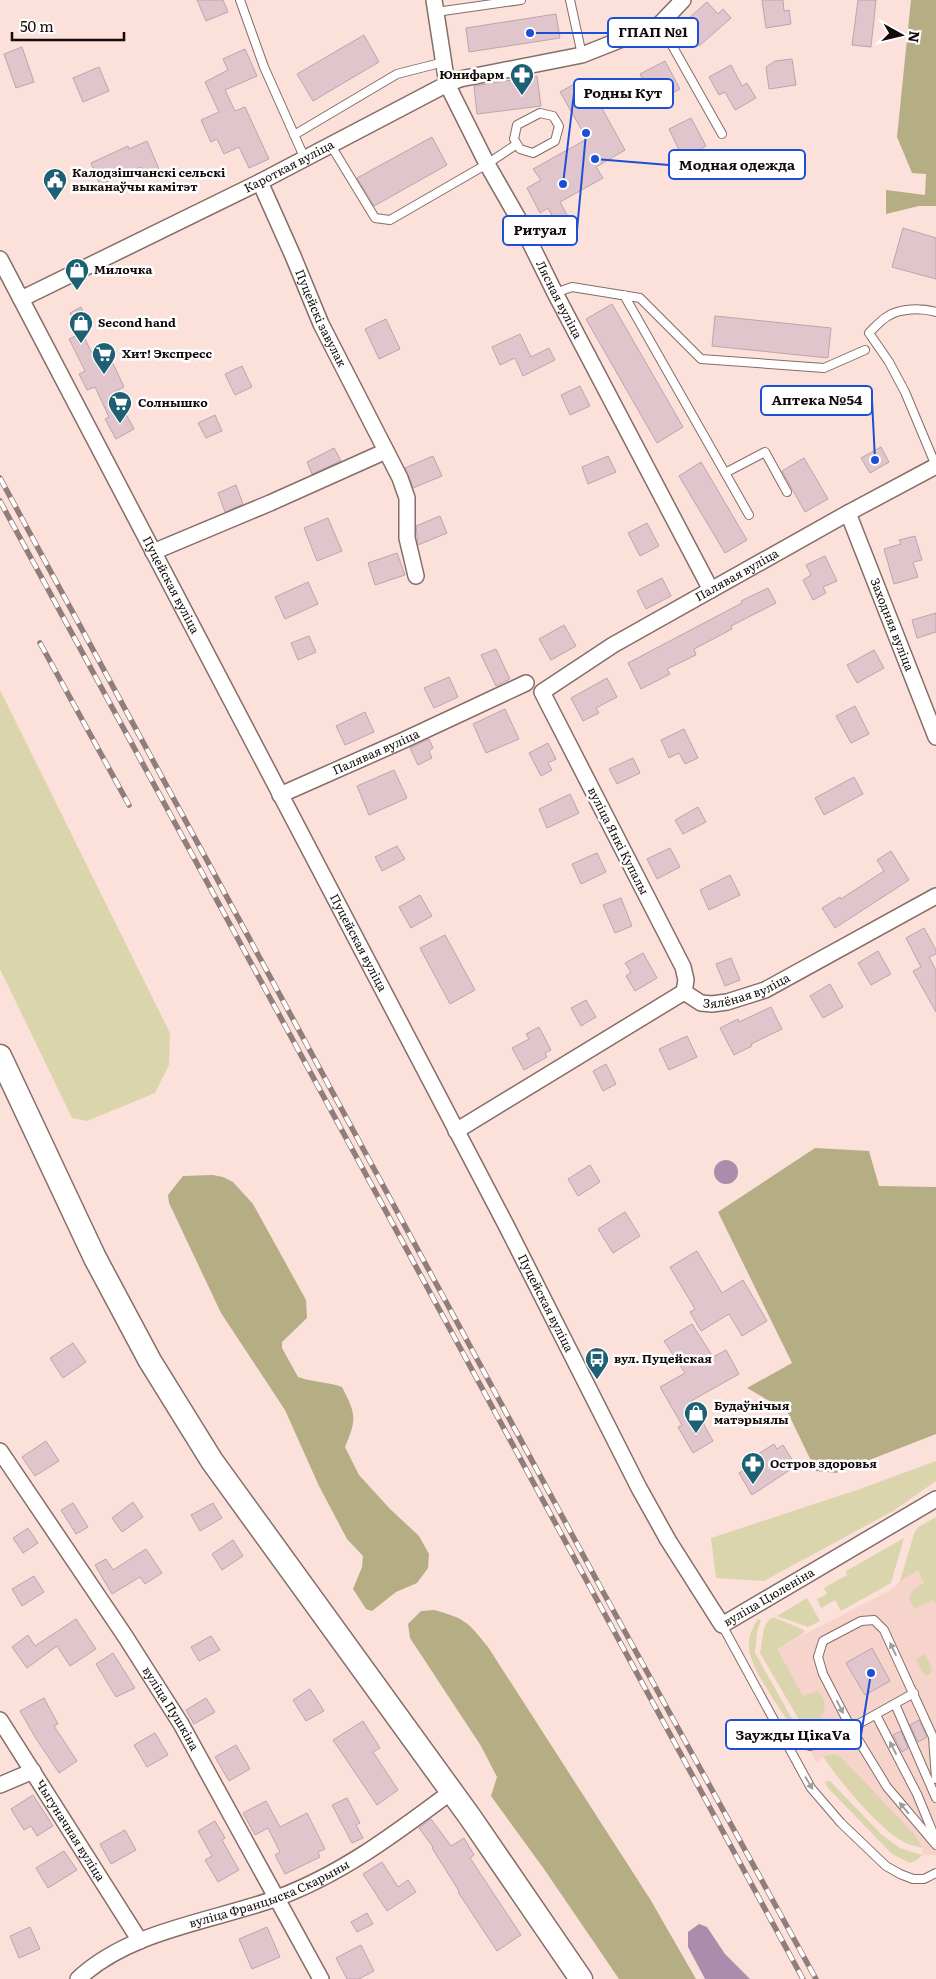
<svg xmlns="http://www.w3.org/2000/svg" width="936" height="1979" font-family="Literata,serif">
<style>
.built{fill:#f6d3cb}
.green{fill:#dbd5ad}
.forest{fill:#b5ae84}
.water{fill:#ab8cac}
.building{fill:#e0c5cd;stroke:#bda4ab}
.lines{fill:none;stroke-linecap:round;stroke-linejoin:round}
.lane-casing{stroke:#856d68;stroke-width:10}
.street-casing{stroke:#856d68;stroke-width:18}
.secondary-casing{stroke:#856d68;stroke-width:25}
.lane{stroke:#fff;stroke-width:8}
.street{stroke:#fff;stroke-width:15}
.secondary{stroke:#fff;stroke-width:22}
.rail-casing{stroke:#917d7a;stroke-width:5.5}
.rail{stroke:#fff;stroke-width:4;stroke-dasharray:11;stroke-linecap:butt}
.oneway{fill:#a19d9d}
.labels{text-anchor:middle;stroke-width:5;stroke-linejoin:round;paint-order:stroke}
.poi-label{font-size:12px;font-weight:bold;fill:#130a09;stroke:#fff;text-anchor:start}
.street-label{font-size:12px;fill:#130a09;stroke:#fff}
.leader{fill:none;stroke:#1d4ed8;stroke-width:2}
.callout-dot{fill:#1d4ed8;stroke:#fff;stroke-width:2}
.callout{fill:#fff;stroke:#1d4ed8;stroke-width:2}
.callout-label{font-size:14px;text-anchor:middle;font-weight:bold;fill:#130a09}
</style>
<rect width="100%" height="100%" fill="#fce0da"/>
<path class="built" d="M918 1571 936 1605V1855H922V1848L832 1754 823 1756 817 1763 799 1731 817 1724 776 1649 891 1590 900 1581Z"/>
<path class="green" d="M0 690 170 1033 169 1065 155 1093 87 1121 72 1118 0 969Z
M936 1461V1481L893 1511 764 1581 716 1578 711 1538 860 1489Z
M936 1517V1605L933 1600 915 1609 909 1600C910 1590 917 1588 924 1583L918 1571 900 1581 914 1534 918 1527Z
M904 1538 891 1583 841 1611 835 1600 821 1608 817 1599 827 1594 824 1588 847 1575 846 1571Z
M807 1598 820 1621 808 1627 777 1616Z
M773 1617 804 1630V1633L777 1649 803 1696 817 1691C828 1697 826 1716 817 1724 814 1727 808 1728 805 1730L760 1653 764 1628 767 1622Z
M758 1619 761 1620 757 1632 755 1653 799 1731 796 1732 793 1729C781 1710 750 1668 749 1648 748 1637 752 1628 758 1619Z
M925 1654 932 1669 931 1673 927 1676 922 1672 916 1659Z
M832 1754 840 1756 916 1836 922 1848C916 1846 909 1845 904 1842 880 1830 837 1779 823 1756Z
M830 1781 882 1835 900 1848 922 1855 917 1860 910 1863 892 1854 828 1788 825 1782Z"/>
<path class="forest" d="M911 0H936V206H919L886 214V190L925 195 926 174 912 173 897 137Z
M815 1148 869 1151 879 1186 936 1187V1434L836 1473 816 1471 787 1411 747 1388 792 1363 718 1212Z
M213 1175 223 1177 233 1182 253 1204 306 1300 307 1318 282 1342V1348L298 1377C312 1382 328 1382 342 1387 356 1414 357 1419 345 1447L359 1475 390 1509 419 1536 429 1554 428 1568 417 1583 396 1592 372 1611 366 1609 353 1589 362 1567 363 1556 347 1539 319 1486 285 1410 221 1313 169 1203 168 1195 183 1176Z
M434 1610C466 1619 467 1621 488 1647L650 1899 696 1979H619L544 1869 491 1796 497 1777 481 1746 410 1638 408 1624 421 1611Z"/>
<path class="water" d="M714 1172a12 12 0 1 1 24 0a12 12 0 1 1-24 0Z
M699 1924 707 1927 725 1954 750 1979H705L688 1947V1932Z"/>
<path class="building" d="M197 0H223L228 12 206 21Z
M762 0H783L784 11 789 10 791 24 766 28Z
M858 0H876L871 47 852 45Z
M707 2 718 14 723 9 731 18 699 46 681 25Z
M556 14 560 38 469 52 466 28Z
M364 35 379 62 313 101 297 74Z
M22 47 34 82 16 88 4 54Z
M245 49 257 76 225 90 235 111 245 107 269 159 249 168 239 147 224 154 217 139 211 142 201 120 219 112 205 82 228 70 223 59Z
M792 59 796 85 769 89 766 67 775 61Z
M665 61 680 89 655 102 640 74Z
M731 65 742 86 747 83 756 98 735 110 725 92 719 95 709 77Z
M99 67 109 91 83 102 73 78Z
M537 76 541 106 477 114 474 86Z
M585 78 625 150 596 167 603 178 560 202 573 226 561 232 548 208 540 213 527 188 541 180 533 169 587 139 560 92Z
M691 118 706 146 683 158 669 129Z
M432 137 447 165 374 206 357 178Z
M147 141 159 169 145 175 141 167 100 185 91 163 128 146 129 149Z
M903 228 936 238V279L892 267Z
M612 304 683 427 657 443 586 319Z
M81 307 86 318 75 324 70 313Z
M715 316 831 328 828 358 712 346Z
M386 319 400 349 379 359 365 329Z
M82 333 95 359 108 353 124 387 114 392 134 429 116 439 105 419 109 417 95 387 87 390 79 374 85 371 69 339Z
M520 334 531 357 549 348 555 360 523 376 515 358 500 365 492 347Z
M242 366 252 387 235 395 225 374Z
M580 386 590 406 570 415 561 395Z
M215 415 222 431 206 438 198 423Z
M881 447 889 462 870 473 861 458Z
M334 448 341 461 312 474 307 462Z
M433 456 442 476 413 488 405 468Z
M608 456 616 472 588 484 582 467Z
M804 458 828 499 805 512 782 471Z
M701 462 747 540 725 553 679 476Z
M236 485 243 504 225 512 218 493Z
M440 516 447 533 418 545 416 526Z
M328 518 342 551 317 561 304 528Z
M647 523 659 546 640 556 628 533Z
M915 536 922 560 913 562 918 577 894 584 884 549 901 544 899 540Z
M397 553 405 575 375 585 368 563Z
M825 556 837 581 823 587 826 593 813 600 803 580 811 575 806 565Z
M662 578 671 596 646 609 637 591Z
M308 582 318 604 285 619 275 597Z
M768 588 776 603 731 626 732 629 694 649 696 655 667 669 670 674 641 689 628 663 742 603 741 601Z
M936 613V632L917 638 912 620Z
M564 625 576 646 551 660 539 639Z
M309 636 316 652 298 660 291 643Z
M496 649 510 679 496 686 481 655Z
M874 650 884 668 857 683 847 665Z
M449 677 458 697 434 708 424 688Z
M607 678 617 697 596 708 599 713 583 721 571 698Z
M855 706 869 734 851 743 836 716Z
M505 709 519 739 486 753 473 724Z
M365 712 374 732 345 745 336 726Z
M684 729 698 758 685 764 679 753 669 758 661 740Z
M429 739 433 748 429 751 432 758 418 765 410 748Z
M548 743 556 759 548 763 552 770 541 776 529 753Z
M633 758 640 773 617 784 609 769Z
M394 770 407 798 369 815 357 786Z
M854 777 863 794 824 815 815 798Z
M570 794 579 813 547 828 539 809Z
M698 807 706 822 683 834 675 820Z
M397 846 405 859 382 871 375 857Z
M670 848 680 867 657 879 647 859Z
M891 851 909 880 835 928 822 908 840 897 841 899 884 871 877 860Z
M597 853 606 872 581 884 572 864Z
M730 875 740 895 709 910 700 890Z
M420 895 432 916 411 928 399 907Z
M621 898 632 926 615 933 603 905Z
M924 928 936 950V954L929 957 936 970V1012L913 971 921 967 906 938Z
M445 935 475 990 450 1004 420 948Z
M878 951 891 974 871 985 858 963Z
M643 953 657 978 635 991 626 976 631 972 625 963Z
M731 958 740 980 725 986 716 964Z
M830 984 843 1007 823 1018 810 996Z
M586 1000 596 1017 581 1026 571 1008Z
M771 1007 782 1029 751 1044 752 1046 734 1055 720 1028 738 1019 739 1022Z
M539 1027 551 1050 545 1053 547 1057 524 1070 512 1048 529 1039 526 1034Z
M687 1036 697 1057 669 1070 659 1049Z
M606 1064 616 1084 603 1091 593 1071Z
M590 1165 600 1182 578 1196 568 1179Z
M625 1212 640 1236 613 1253 598 1229Z
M697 1251 722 1293 743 1280 767 1321 742 1336 729 1314 701 1331 690 1312 695 1309 670 1267Z
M692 1324 713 1357 726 1350 739 1374 691 1401 713 1441 693 1453 678 1427 682 1425 660 1387 685 1373 664 1341Z
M73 1343 86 1362 63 1378 50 1358Z
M46 1441 59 1461 35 1476 22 1457Z
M774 1444 777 1449 783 1445 796 1466 752 1495 739 1473 745 1469 742 1464Z
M133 1502 143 1517 122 1532 112 1518Z
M73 1503 88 1527 76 1534 61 1510Z
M213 1503 222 1518 200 1531 191 1515Z
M28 1528 38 1543 23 1553 13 1538Z
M233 1540 243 1556 222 1570 212 1554Z
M146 1549 162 1573 145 1584 140 1577 112 1594 95 1565 106 1559 113 1570Z
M34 1576 44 1592 22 1606 12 1589Z
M76 1619 96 1649 70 1666 57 1646 27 1668 12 1647 28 1635 35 1646Z
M211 1636 220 1650 199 1661 191 1647Z
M872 1648 890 1681 865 1695 846 1663Z
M113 1653 135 1688 116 1697 96 1664Z
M310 1689 324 1711 306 1721 293 1700Z
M44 1698 58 1724 54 1726 77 1761 59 1773 35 1737 20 1711Z
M206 1698 215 1712 194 1724 186 1710Z
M919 1720 927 1737 918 1742 910 1725Z
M363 1721 380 1748 373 1752 398 1790 377 1805 333 1740Z
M901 1731 908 1748 902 1752 893 1735Z
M155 1733 168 1755 147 1767 134 1745Z
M236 1745 250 1769 229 1781 215 1757Z
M33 1795 53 1826 37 1836 31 1826 24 1830 11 1809Z
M347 1798 360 1823 356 1825 363 1838 352 1843 332 1805Z
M266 1801 280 1827 307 1813 325 1849 318 1852 320 1857 285 1874 275 1855 280 1852 268 1828 255 1835 243 1813Z
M431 1819 451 1846 464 1838 474 1855 470 1858 521 1935 497 1951 458 1892 459 1891 432 1848 433 1847 419 1828Z
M215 1821 225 1838 222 1840 239 1870 218 1882 205 1860 212 1856 198 1831Z
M125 1830 136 1850 111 1864 100 1844Z
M64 1851 77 1870 48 1888 36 1868Z
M382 1862 398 1887 408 1880 416 1892 387 1911 363 1874Z
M367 1913 373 1924 357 1932 351 1922Z
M30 1927 40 1949 19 1958 10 1936Z
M267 1927 280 1957 252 1969 239 1939Z
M361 1945 374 1971 359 1979H347L336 1958Z"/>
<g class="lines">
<g class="lane-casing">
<path id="lane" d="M240 0 264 67 305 159
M570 0 582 55
M436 12 521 0
M660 24 722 134
M540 113 553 116 559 126 555 141 533 153 520 149 514 139 517 125Z
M294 135 397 74 444 62
M330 144 375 218 390 220 487 164 517 144
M555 293 572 287 640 298 701 359 824 368 865 350
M624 295 749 515
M936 466 905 392 889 362 869 333C875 327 881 320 888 316 901 308 921 308 936 312
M725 473 765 452 787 492
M722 1625 811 1788 841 1823 886 1866 900 1874 913 1879H924L936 1873
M895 1704 936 1798
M876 1715 917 1794 936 1840
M786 1740 810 1746 828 1741 914 1693
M936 1779 933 1737 884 1630 874 1620 861 1621 823 1641 818 1657 823 1674 851 1728 887 1787 936 1845"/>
</g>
<g class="street-casing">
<g id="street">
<path id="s1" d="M434 0 447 84 487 164 519 220 555 293 711 590"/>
<path id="s2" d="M260 182 293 256 321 324 400 478 407 498V538L416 576"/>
<path id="s3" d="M0 259 506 1225 639 1488 668 1540 722 1625 936 1499"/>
<path id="s4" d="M21 299 260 182 447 84 460 79 582 55 660 24 683 0"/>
<path id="s5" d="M848 513 936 737"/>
<path d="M153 552 270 503 386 451"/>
<path id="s6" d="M280 795 404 740 526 683"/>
<path id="s7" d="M684 992 686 980 683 967 542 692 613 645 848 513 936 466"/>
<path id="s8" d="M684 992 701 1003 712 1004 727 1002 765 990 936 896"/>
<path d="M456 1131 684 992"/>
<path id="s9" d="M0 1451 125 1636 181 1724 321 1979"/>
<path id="s10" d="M0 1720 140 1941"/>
<path d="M0 1785 33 1771"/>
<path id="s11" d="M78 1979C130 1930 211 1922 277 1898 342 1874 396 1833 451 1792"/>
</g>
</g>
<g class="secondary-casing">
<path id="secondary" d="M0 1056 95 1258 150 1361 212 1461 470 1817 581 1979"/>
</g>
<use href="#lane" class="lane"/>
<use href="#street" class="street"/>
<use href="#secondary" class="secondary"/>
<g class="rail-casing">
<path id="rail" d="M0 478 602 1590 816 1979
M0 501 803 1979
M40 643 129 805"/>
</g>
<use href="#rail" class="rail"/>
</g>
<defs><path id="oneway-solid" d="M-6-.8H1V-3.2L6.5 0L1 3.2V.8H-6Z" transform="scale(1.25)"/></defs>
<g class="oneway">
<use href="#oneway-solid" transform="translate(893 1649) rotate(-115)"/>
<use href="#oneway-solid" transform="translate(840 1707) rotate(63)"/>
<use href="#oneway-solid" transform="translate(893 1748) rotate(-117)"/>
<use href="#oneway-solid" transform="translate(809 1783) rotate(59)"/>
<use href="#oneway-solid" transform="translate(904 1808) rotate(-130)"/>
</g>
<defs>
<g id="pharmacy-pin" transform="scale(1.25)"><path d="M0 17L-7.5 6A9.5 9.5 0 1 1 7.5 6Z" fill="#1d5f73" stroke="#fff"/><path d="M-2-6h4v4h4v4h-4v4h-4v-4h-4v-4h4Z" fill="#fff"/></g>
<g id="civic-pin" transform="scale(1.25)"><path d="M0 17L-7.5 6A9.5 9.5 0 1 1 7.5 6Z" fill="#1d5f73" stroke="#fff"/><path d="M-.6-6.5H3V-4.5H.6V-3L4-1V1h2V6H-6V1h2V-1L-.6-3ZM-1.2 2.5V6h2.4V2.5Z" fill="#fff"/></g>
<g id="shop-pin" transform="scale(1.25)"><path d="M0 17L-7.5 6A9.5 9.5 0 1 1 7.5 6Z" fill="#1d5f73" stroke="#fff"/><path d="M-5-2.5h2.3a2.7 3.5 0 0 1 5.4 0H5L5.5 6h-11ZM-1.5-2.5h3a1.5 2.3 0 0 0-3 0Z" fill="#fff"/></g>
<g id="supermarket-pin" transform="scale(1.25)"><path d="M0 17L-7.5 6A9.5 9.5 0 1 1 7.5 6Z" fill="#1d5f73" stroke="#fff"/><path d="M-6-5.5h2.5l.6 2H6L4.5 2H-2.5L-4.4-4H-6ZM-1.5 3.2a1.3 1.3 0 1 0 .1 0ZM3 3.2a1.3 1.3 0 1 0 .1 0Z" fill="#fff"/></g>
<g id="bus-pin" transform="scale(1.25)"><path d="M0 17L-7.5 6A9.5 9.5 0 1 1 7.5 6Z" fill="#1d5f73" stroke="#fff"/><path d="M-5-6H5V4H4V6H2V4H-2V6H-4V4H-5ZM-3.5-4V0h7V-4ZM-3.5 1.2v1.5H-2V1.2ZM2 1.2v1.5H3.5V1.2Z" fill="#fff"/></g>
</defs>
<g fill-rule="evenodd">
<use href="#pharmacy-pin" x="522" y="75"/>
<use href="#civic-pin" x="55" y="180"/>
<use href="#shop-pin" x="77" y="270"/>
<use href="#shop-pin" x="81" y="323"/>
<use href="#supermarket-pin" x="104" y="354"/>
<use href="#supermarket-pin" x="120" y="403"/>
<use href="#bus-pin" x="597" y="1359"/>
<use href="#shop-pin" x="696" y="1413"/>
<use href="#pharmacy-pin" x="753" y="1464"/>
</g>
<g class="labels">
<g class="poi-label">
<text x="504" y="79" text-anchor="end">Юнифарм</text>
<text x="72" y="177">Калодзішчанскі сельскі<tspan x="72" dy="14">выканаўчы камітэт</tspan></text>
<text x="94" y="274">Милочка</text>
<text x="98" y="327">Second hand</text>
<text x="122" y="358">Хит! Экспресс</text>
<text x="138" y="407">Солнышко</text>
<text x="614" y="1363">вул. Пуцейская</text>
<text x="714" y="1410">Будаўнічыя<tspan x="714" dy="14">матэрыялы</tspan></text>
<text x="770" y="1468">Остров здоровья</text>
</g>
<g class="street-label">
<text dy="4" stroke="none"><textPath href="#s4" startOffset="299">Кароткая вуліца</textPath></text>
<text dy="4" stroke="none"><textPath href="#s1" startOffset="328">Лясная вуліца</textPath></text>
<text dy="4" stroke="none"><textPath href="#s2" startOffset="149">Пуцейскі завулак</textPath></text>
<text dy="4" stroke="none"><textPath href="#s7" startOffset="562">Палявая вуліца</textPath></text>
<text dy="4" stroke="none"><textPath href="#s3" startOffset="368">Пуцейская вуліца</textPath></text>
<text dy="4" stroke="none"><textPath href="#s5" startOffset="120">Заходняя вуліца</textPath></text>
<text dy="4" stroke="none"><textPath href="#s6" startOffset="105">Палявая вуліца</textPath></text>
<text transform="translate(618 841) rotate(63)" y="4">вуліца Янкі Купалы</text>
<text dy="4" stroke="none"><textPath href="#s3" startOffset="772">Пуцейская вуліца</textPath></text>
<text dy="4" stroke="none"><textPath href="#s8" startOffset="68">Зялёная вуліца</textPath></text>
<text dy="4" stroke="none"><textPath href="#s3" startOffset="1178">Пуцейская вуліца</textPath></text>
<text dy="4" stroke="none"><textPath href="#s3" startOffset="1600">вуліца Цюленіна</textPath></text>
<text dy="4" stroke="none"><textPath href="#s9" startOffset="309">вуліца Пушкіна</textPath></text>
<text dy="4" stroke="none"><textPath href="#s10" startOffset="131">Чыгуначная вуліца</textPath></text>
<text dy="4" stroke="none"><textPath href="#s11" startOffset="211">вуліца Францыска Скарыны</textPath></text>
</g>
</g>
<path class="leader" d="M530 33L608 33M563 184L574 93M595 159L669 165M586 133L577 230M875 460L872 400M871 1673L861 1735"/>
<g class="callout-dot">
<circle cx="530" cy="33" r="5"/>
<circle cx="563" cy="184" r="5"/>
<circle cx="595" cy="159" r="5"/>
<circle cx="586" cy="133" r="5"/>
<circle cx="875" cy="460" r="5"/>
<circle cx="871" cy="1673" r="5"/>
</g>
<g class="callout">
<rect x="608" y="18" width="90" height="29" rx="5"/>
<rect x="574" y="79" width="99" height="29" rx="5"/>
<rect x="669" y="150" width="136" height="29" rx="5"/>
<rect x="503" y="216" width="74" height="29" rx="5"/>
<rect x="761" y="386" width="111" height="29" rx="5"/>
<rect x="726" y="1720" width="135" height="29" rx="5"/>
</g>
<g class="callout-label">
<text x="653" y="37">ГПАП №1</text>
<text x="623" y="98">Родны Кут</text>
<text x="737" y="170">Модная одежда</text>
<text x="540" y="235">Ритуал</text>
<text x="817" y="405">Аптека №54</text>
<text x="793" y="1740">Заужды ЦікаVа</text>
</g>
<g transform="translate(901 35) rotate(98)" stroke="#ffffff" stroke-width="4" paint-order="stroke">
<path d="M0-4L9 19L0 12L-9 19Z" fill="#130a09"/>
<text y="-8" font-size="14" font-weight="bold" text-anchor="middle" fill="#130a09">N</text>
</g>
<path d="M12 32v8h112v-8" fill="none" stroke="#130a09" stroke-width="2.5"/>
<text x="20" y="32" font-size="15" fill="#130a09" stroke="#ffffff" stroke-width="4" paint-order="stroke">50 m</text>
</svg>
